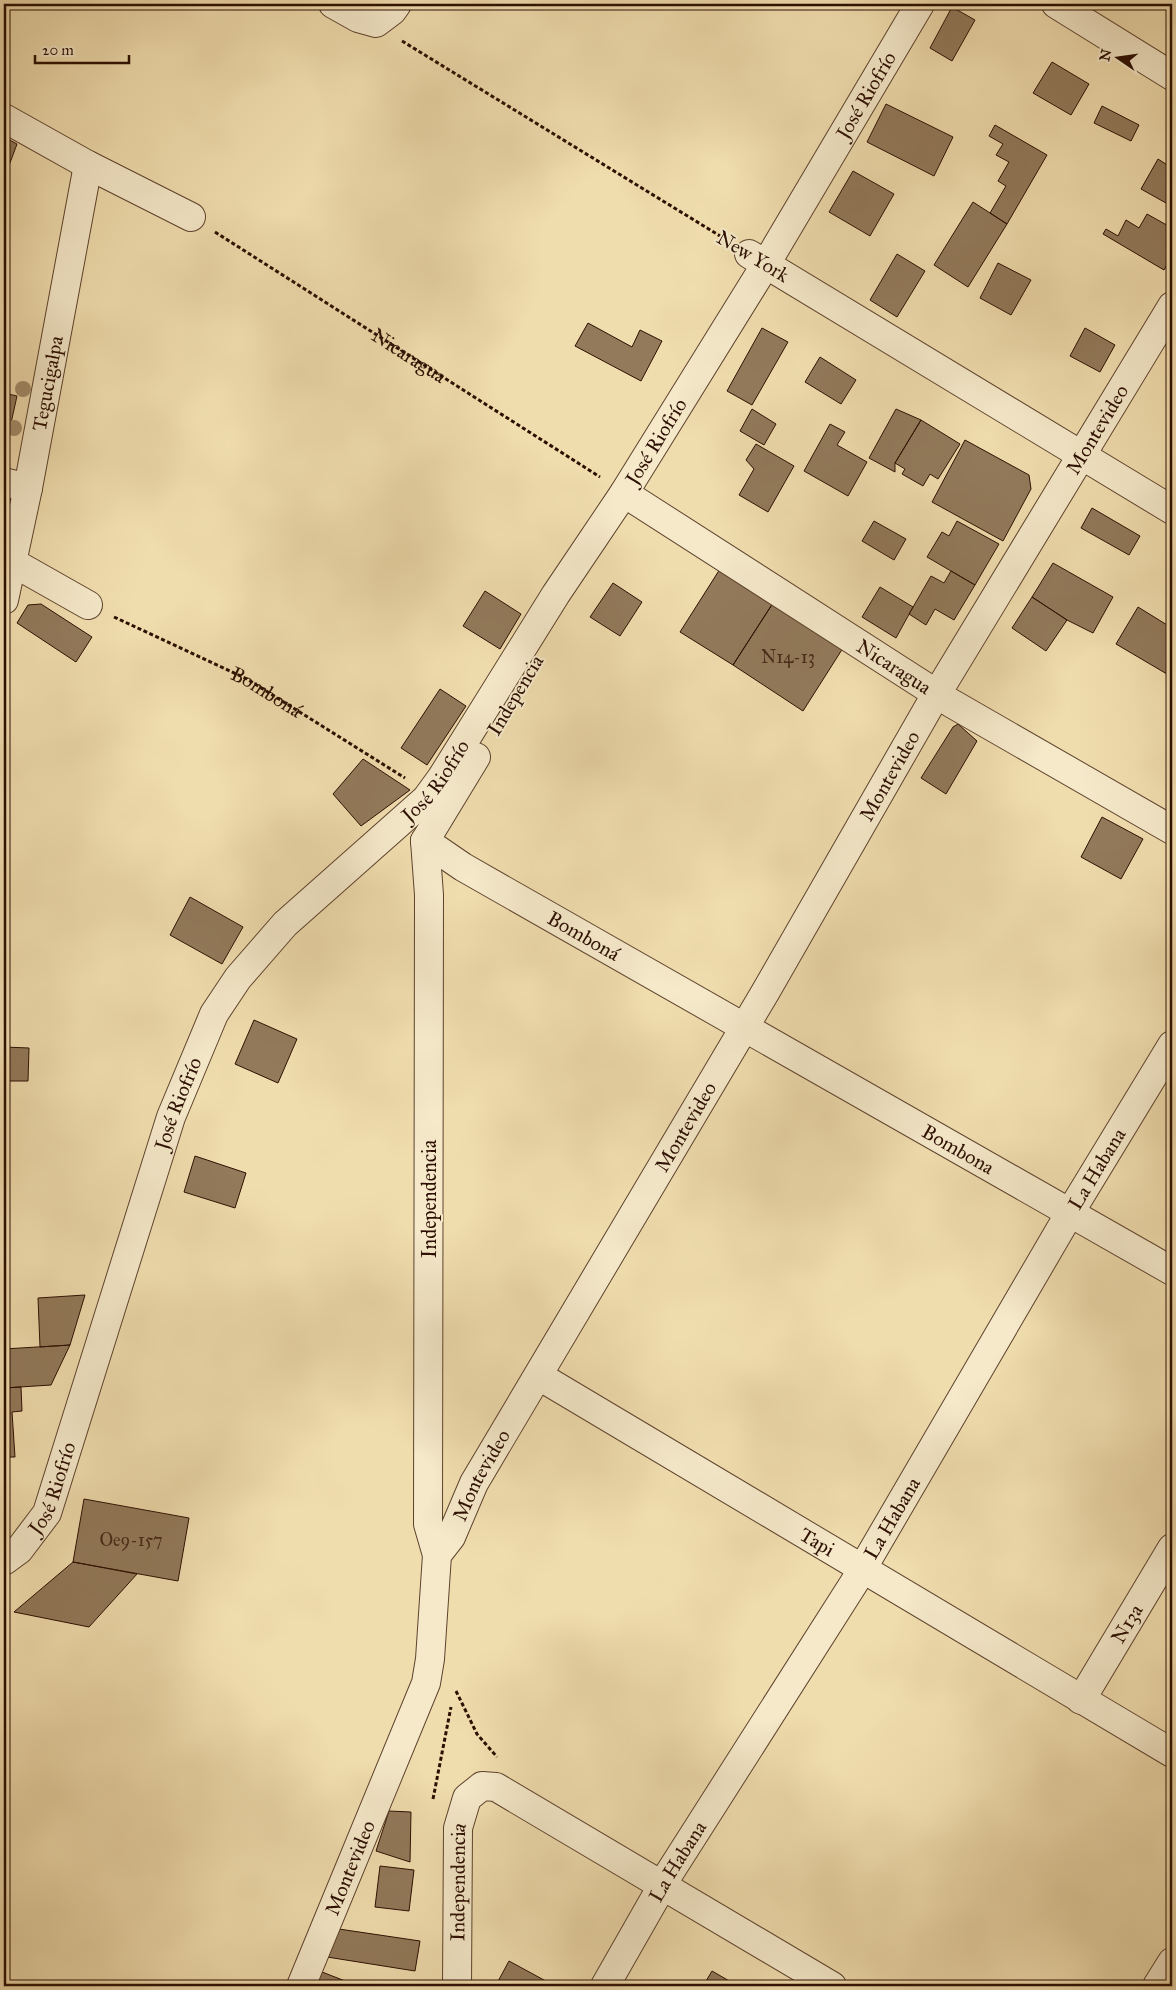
<svg xmlns="http://www.w3.org/2000/svg" width="1176" height="1990" font-family="'IM FELL Great Primer',serif">
<style>
.building{fill:#927a5b;stroke:#2c0f02}
.lines{fill:none;stroke-linecap:round;stroke-linejoin:round}
.minor-casing{stroke:#5d422d;stroke-width:30}
.path{stroke:#2c0f02;stroke-width:3;stroke-dasharray:4 2.5;stroke-linecap:butt}
.minor{stroke:#f5e9ca;stroke-width:28}
.tree{fill:#a48d6b}
.labels{text-anchor:middle;stroke-width:4;stroke-linejoin:round;paint-order:stroke}
.number-label{font-size:18px;fill:#462a18}
.street-label{font-size:20px;fill:#2c0f02;stroke:#f5e9ca}
</style>
<rect width="100%" height="100%" fill="#f0ddae"/>
<filter id="stains"><feTurbulence type="fractalNoise" baseFrequency=".004" numOctaves="4"/><feColorMatrix values="0 0 0 0 .2 0 0 0 0 .09 0 0 0 0 .02 0 0 0 .5 -.17"/></filter>
<radialGradient id="worn" r=".72"><stop offset=".6" stop-color="#630" stop-opacity="0"/><stop offset="1" stop-color="#630" stop-opacity=".3"/></radialGradient>
<path class="building" d="M1125 4H1137L1134 9Z
M952 7 975 20 952 61 930 48Z
M1052 62 1089 84 1071 115 1033 93Z
M886 104 953 137 934 176 867 142Z
M1102 106 1139 125 1131 141 1094 123Z
M995 125 1047 155 1007 224 990 213 1006 186 998 181 1009 162 996 155 1003 144 989 136Z
M4 137 17 144 4 179Z
M1158 159 1172 168V192L1166 203 1141 189Z
M853 171 894 194 870 236 829 212Z
M973 202 1007 224 968 287 934 265Z
M1147 214 1172 228V256L1164 270 1103 234 1106 229 1118 236 1126 220 1139 228Z
M897 254 925 271 897 317 870 300Z
M998 263 1031 280 1011 315 980 298Z
M588 323 632 347 640 330 662 341 641 381 575 346Z
M762 328 788 342 752 405 727 391Z
M1085 328 1115 345 1100 372 1070 356Z
M820 357 856 380 841 404 805 382Z
M4 393 17 396 4 455Z
M752 409 776 424 764 445 740 431Z
M896 409 921 420 895 463V472L869 458Z
M921 420 960 444 938 479 930 474 923 486 902 474 905 469 895 463Z
M830 424 845 432 837 445 867 462 848 496 804 471Z
M965 440 1029 475 1031 489 1003 541 932 502Z
M756 444 794 466 768 512 739 495 754 469 746 460Z
M1092 508 1140 536 1129 555 1081 528Z
M874 521 906 539 894 560 862 541Z
M957 521 999 544 975 585 927 557 942 532 949 536Z
M1053 563 1113 597 1093 633 1067 620 1032 597Z
M720 569 773 603 733 665 680 632Z
M951 571 975 585 954 620 935 609 926 625 909 614 931 576 944 583Z
M613 583 642 602 620 636 590 617Z
M880 587 913 607 896 638 862 617Z
M485 591 521 614 500 649 463 626Z
M1032 597 1067 620 1046 651 1012 628Z
M773 603 843 648 803 711 733 665Z
M41 604 92 637 76 662 17 623 28 605Z
M1138 607 1172 628V677L1116 644Z
M440 689 466 706 427 765 401 748Z
M958 724 977 741 946 794 921 778 953 727Z
M363 759 410 790 361 826 333 794Z
M1102 817 1143 839 1121 879 1081 857Z
M190 897 243 927 222 964 170 935Z
M254 1020 297 1039 278 1083 235 1064Z
M4 1047 29 1048 28 1081H4Z
M195 1156 246 1173 235 1208 184 1192Z
M85 1295 70 1345 40 1347 38 1298Z
M70 1345 51 1385 4 1388V1349Z
M21 1387 22 1411 12 1412 15 1457H4V1388Z
M84 1499 189 1518 178 1581 73 1562Z
M73 1562 137 1574 89 1627 14 1612Z
M389 1811 411 1812 410 1862 376 1851Z
M380 1866 414 1870 409 1911 375 1907Z
M332 1928 420 1941 415 1971 327 1957Z
M509 1961 555 1986H498L496 1985Z
M712 1971 738 1986H703Z
M322 1972 358 1986H316Z"/>
<g class="lines">
<g class="minor-casing">
<g id="minor">
<path d="M333 4 358 18 376 23 392 11 397 4"/>
<path d="M1056 4 1172 76"/>
<path d="M4 118 88 165 191 217"/>
<path d="M749 254 1172 510"/>
<path d="M4 482 28 488"/>
<path id="s3" d="M624 493 951 703 1172 830"/>
<path d="M12 562 88 605"/>
<path id="s4" d="M4 600 28 488 88 165"/>
<path id="s5" d="M425 841 463 867 1172 1271"/>
<path d="M425 841 429 895 428 1524 437 1555"/>
<path d="M425 841 476 757"/>
<path id="s6" d="M539 1376 1172 1753"/>
<path id="s7" d="M4 1561 19 1550 47 1513 171 1117 214 1014 238 978 285 924 426 799 442 777 556 594 624 493 766 264 920 4"/>
<path id="s8" d="M1081 1700 1172 1548"/>
<path id="s9" d="M301 1986 426 1683 430 1659 437 1555 451 1537 474 1483 766 991 930 705 1172 306"/>
<path id="s10" d="M457 1986 458 1828 467 1798 482 1786 496 1787 832 1986"/>
<path id="s11" d="M605 1986 670 1872 854 1583 1071 1211 1172 1045"/>
<path d="M1157 1986 1172 1962"/>
</g>
</g>
<g class="path">
<path d="M402 41 725 239"/>
<path id="s1" d="M215 232 600 477"/>
<path id="s2" d="M114 617 247 679 405 778"/>
<path d="M456 1691 477 1734 497 1757"/>
<path d="M433 1799 451 1707"/>
</g>
<use href="#minor" class="minor"/>
</g>
<g class="tree">
<circle cx="23" cy="389" r="8"/>
<circle cx="14" cy="428" r="8"/>
</g>
<g class="labels">
<g class="number-label">
<text x="788" y="663">N14-13</text>
<text x="131" y="1546">Oe9-157</text>
</g>
<g class="street-label">
<text dy="7" stroke="none"><textPath href="#s7" startOffset="1725">José Riofrío</textPath></text>
<text transform="translate(753 256) rotate(31)" y="7">New York</text>
<text dy="7" stroke="none"><textPath href="#s1" startOffset="230">Nicaragua</textPath></text>
<text dy="7" stroke="none"><textPath href="#s4" startOffset="221">Tegucigalpa</textPath></text>
<text dy="7" stroke="none"><textPath href="#s9" startOffset="1762">Montevideo</textPath></text>
<text dy="7" stroke="none"><textPath href="#s7" startOffset="1320">José Riofrío</textPath></text>
<text dy="7" stroke="none"><textPath href="#s3" startOffset="321">Nicaragua</textPath></text>
<text dy="7" stroke="none"><textPath href="#s2" startOffset="170">Bomboná</textPath></text>
<text transform="translate(515 695) rotate(-59)" y="7">Indepencia</text>
<text dy="7" stroke="none"><textPath href="#s9" startOffset="1358">Montevideo</textPath></text>
<text dy="7" stroke="none"><textPath href="#s7" startOffset="915">José Riofrío</textPath></text>
<text dy="7" stroke="none"><textPath href="#s5" startOffset="185">Bomboná</textPath></text>
<text dy="7" stroke="none"><textPath href="#s7" startOffset="495">José Riofrío</textPath></text>
<text dy="7" stroke="none"><textPath href="#s9" startOffset="952">Montevideo</textPath></text>
<text dy="7" stroke="none"><textPath href="#s5" startOffset="616">Bombona</textPath></text>
<text dy="7" stroke="none"><textPath href="#s11" startOffset="954">La Habana</textPath></text>
<text transform="translate(429 1199) rotate(-90)" y="7">Independencia</text>
<text dy="7" stroke="none"><textPath href="#s9" startOffset="548">Montevideo</textPath></text>
<text dy="7" stroke="none"><textPath href="#s7" startOffset="90">José Riofrío</textPath></text>
<text dy="7" stroke="none"><textPath href="#s11" startOffset="549">La Habana</textPath></text>
<text dy="7" stroke="none"><textPath href="#s6" startOffset="324">Tapi</textPath></text>
<text dy="7" stroke="none"><textPath href="#s8" startOffset="89">N13a</textPath></text>
<text dy="7" stroke="none"><textPath href="#s11" startOffset="144">La Habana</textPath></text>
<text dy="7" stroke="none"><textPath href="#s9" startOffset="128">Montevideo</textPath></text>
<text dy="7" stroke="none"><textPath href="#s10" startOffset="104">Independencia</textPath></text>
</g>
</g>
<rect width="1176" height="1990" fill="none" stroke="#f0ddae" stroke-width="20"/>
<rect x="5" y="5" width="1166" height="1980" fill="none" stroke="#2c0f02" stroke-width="2.5"/>
<rect x="10" y="10" width="1156" height="1970" fill="none" stroke="#2c0f02"/>
<g transform="translate(1118 58) rotate(283)" stroke="#f5e9ca" stroke-width="4" paint-order="stroke">
<path d="M0-4L9 19L0 12L-9 19Z" fill="#2c0f02"/>
<text y="-8" font-size="14" font-weight="bold" text-anchor="middle" fill="#2c0f02">N</text>
</g>
<path d="M35 55v8h94v-8" fill="none" stroke="#2c0f02" stroke-width="2.5"/>
<text x="42" y="55" font-size="15" fill="#2c0f02" stroke="#f5e9ca" stroke-width="4" paint-order="stroke">20 m</text>
<rect width="100%" height="100%" filter="url(#stains)"/>
<rect width="100%" height="100%" fill="url(#worn)"/>
</svg>
